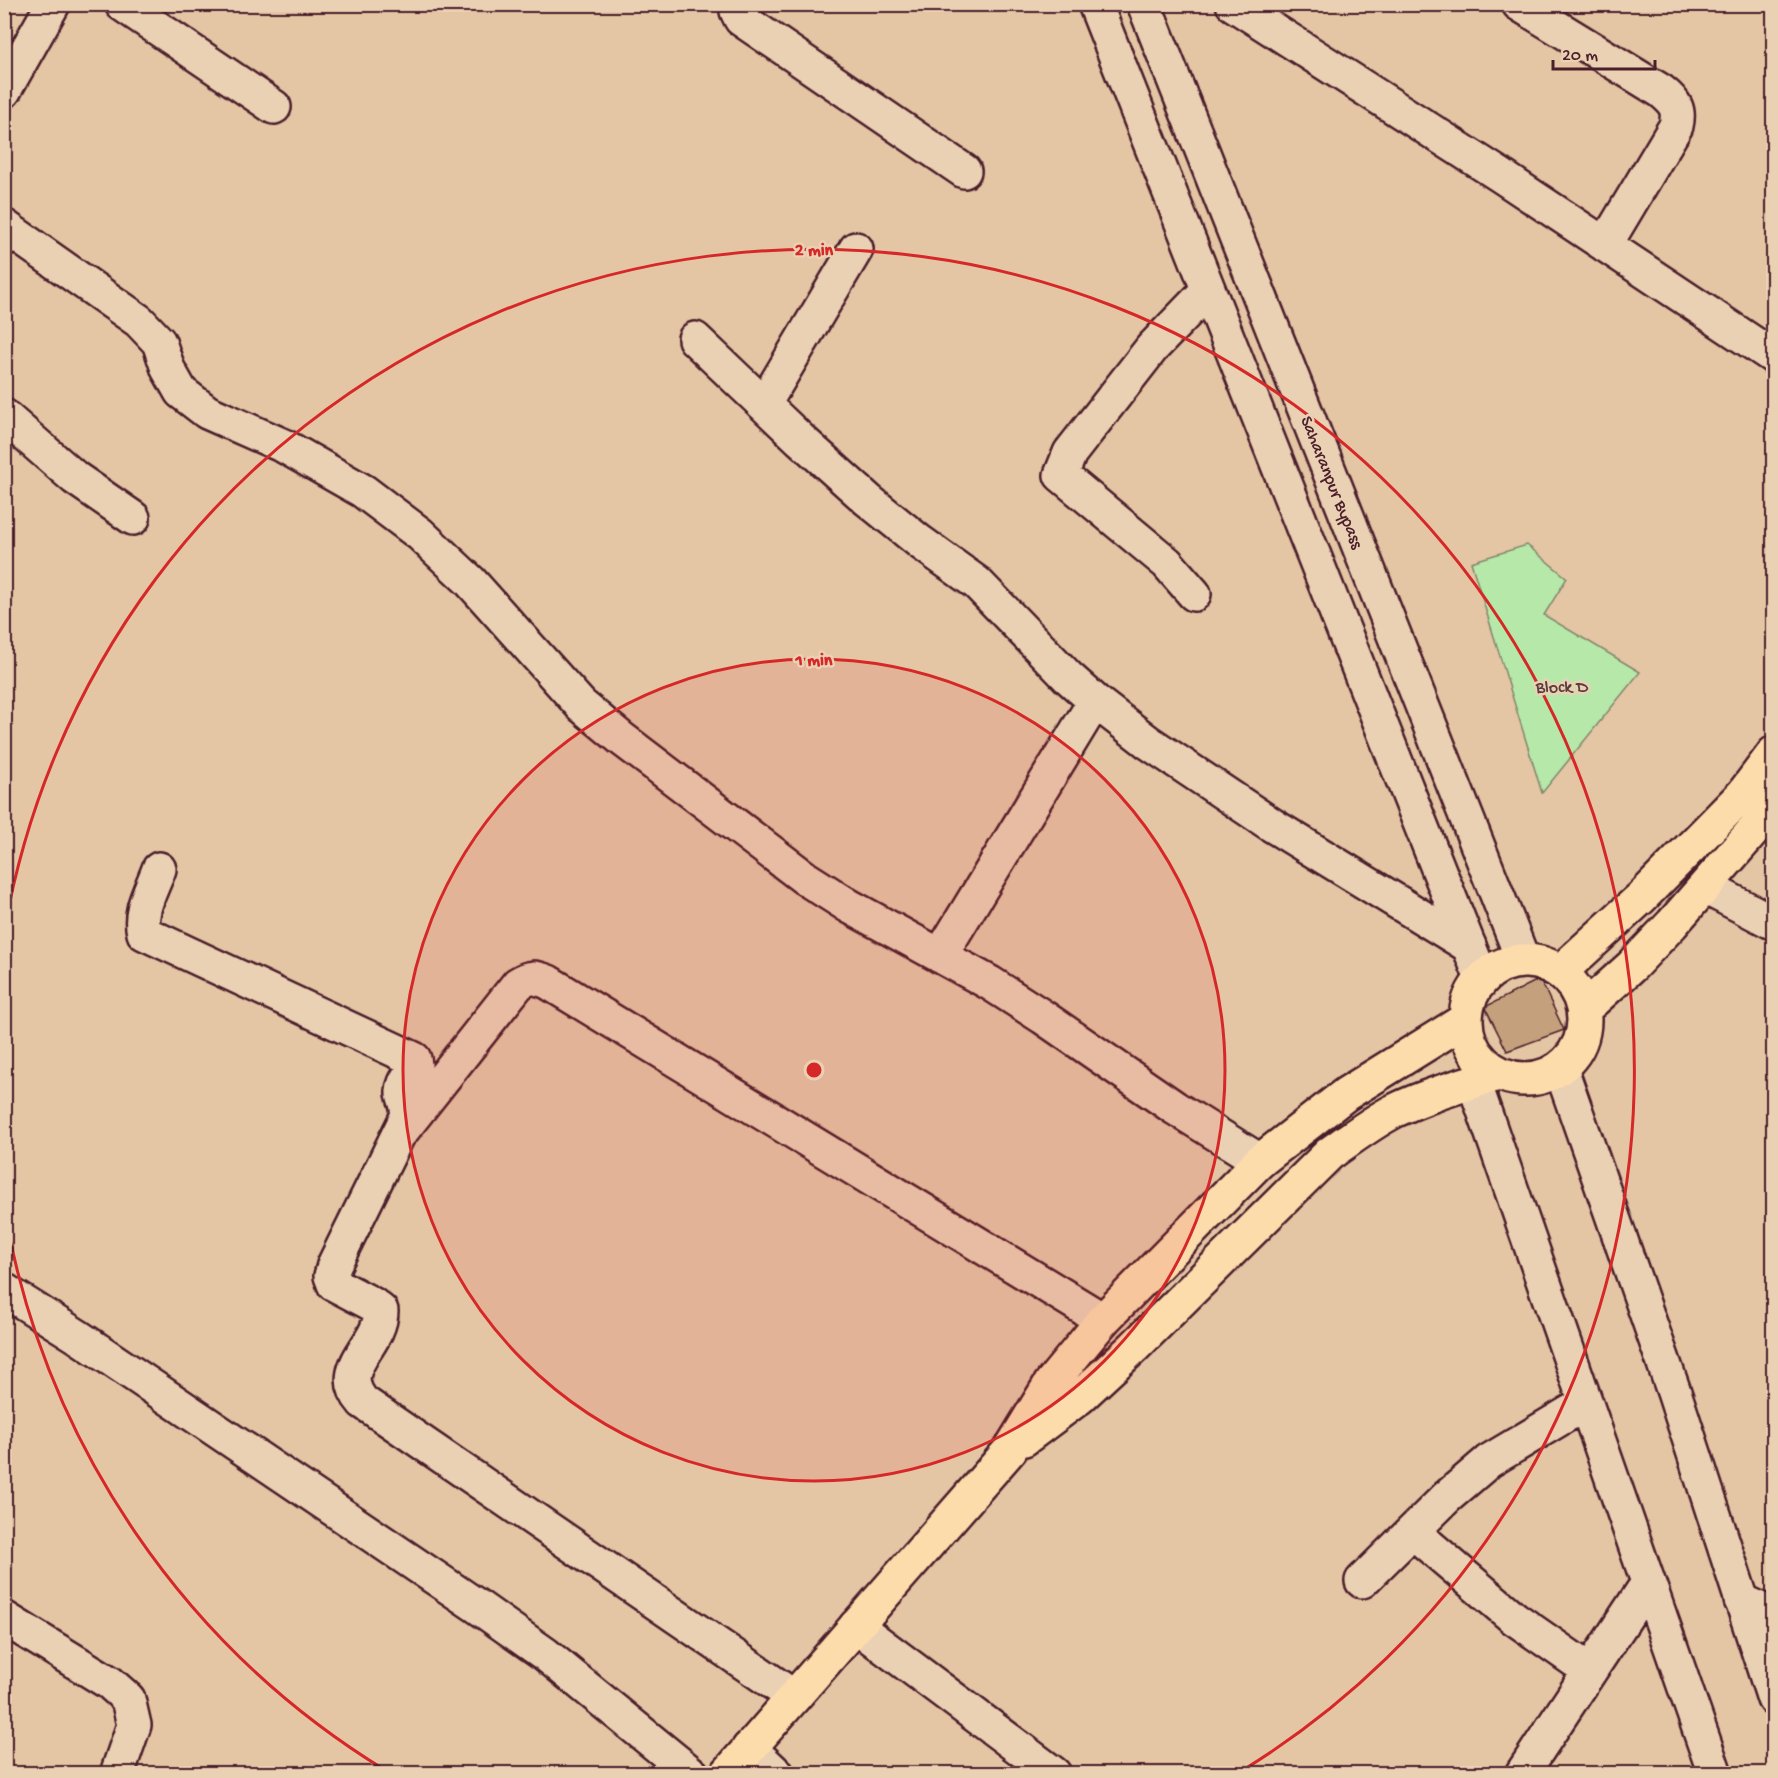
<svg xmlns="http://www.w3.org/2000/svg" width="1778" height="1778" font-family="'Gochi Hand',sans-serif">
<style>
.green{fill:#b6e9a9;stroke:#80846a;stroke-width:1.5}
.building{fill:#c4a07b;stroke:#4a1f2b;stroke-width:1.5}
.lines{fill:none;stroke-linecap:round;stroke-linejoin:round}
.street-casing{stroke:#4a1f2b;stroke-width:38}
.secondary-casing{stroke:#4a1f2b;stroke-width:38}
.highway-casing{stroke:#4a1f2b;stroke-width:38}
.street{stroke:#ebd1b3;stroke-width:33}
.secondary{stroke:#ebd1b3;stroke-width:33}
.highway{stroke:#fddcac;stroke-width:33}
.ring{fill:none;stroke:#d62828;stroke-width:3}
.labels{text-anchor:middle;stroke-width:5;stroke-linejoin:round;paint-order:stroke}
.street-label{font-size:18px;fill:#4a1f2b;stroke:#ebd1b3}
.park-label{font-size:18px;fill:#5a3d3e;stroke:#ebd1b3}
.centre{fill:#d62828;stroke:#ebd1b3;stroke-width:3}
.ring-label{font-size:18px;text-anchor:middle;font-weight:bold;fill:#d62828;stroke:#ebd1b3;stroke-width:5;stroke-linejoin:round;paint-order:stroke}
</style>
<rect width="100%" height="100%" fill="#e4c6a5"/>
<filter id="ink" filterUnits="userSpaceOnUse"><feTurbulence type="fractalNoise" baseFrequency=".0167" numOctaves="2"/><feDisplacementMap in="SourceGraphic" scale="12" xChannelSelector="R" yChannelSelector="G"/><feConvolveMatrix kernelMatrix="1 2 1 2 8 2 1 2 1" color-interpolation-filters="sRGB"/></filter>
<g filter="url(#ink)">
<path class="green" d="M1527 545 1567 578 1544 615 1640 672 1542 793 1471 562Z"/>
<path class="building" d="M1540 979 1564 1030 1507 1051 1485 1007Z"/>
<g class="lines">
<g class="street-casing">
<path id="street" d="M122 4 274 107
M736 4 737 11 741 19 964 171
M1233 4 1500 175 1774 357
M1519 4 1661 91C1675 102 1680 109 1676 126L1605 245
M4 91 53 4
M4 226 139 321 159 342 168 369 181 392 207 412 284 446 363 491 420 534 470 581 581 705 622 739 805 878 849 906 990 983 1043 1017 1175 1108 1260 1161
M695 339 800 439 868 500 920 542 977 583 1068 677 1095 701 1148 742 1272 825 1469 946
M764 404 856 249
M4 416 75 478 133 518
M1194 594 1167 563 1061 475 1070 453 1152 348 1208 290
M159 869C152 889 138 911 144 933L414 1059 415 1065C412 1074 402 1083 403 1093 405 1102 409 1107 407 1117L334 1265 331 1276 334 1284 372 1304 381 1311C381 1346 333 1368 363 1402L794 1697
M1705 887 1774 923
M940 956 1095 701
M1474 1082 1715 1774
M401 1132 518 984C530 976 535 977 548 982L1103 1320
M4 1290 77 1336 477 1606 545 1654 692 1774
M1413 1532 1514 1618 1590 1671
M1362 1581 1447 1497 1489 1461 1586 1403
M1741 1600 1774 1616
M4 1618 110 1683 128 1699 134 1725 117 1774
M856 1626 1054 1774
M749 1748 777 1774
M1522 1774 1648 1583"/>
</g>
<g class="secondary-casing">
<path id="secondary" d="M1095 4 1482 979
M1144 4 1523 960
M1561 1069 1674 1392 1774 1699"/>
</g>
<g class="highway-casing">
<path id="highway" d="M1466 1020a59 59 0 1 1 118 0a59 59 0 1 1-118 0Z
M1560 972 1642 897 1744 793 1774 753
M1584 1009 1632 966 1672 924 1774 807
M1024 1439 1080 1397 1133 1348 1329 1154C1350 1139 1371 1123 1394 1111 1427 1095 1463 1085 1498 1074
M727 1774 1010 1450 1051 1383 1103 1320 1260 1161 1346 1094 1465 1020"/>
</g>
<use href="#street" class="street"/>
<use href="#secondary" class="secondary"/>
<use href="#highway" class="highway"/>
</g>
</g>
<circle cx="814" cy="1070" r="411" fill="#d62828" fill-opacity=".12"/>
<g class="ring">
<circle cx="814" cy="1070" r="411"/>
<path d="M385 1770A821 821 0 0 1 5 1213M5 927A821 821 0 1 1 1243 1770"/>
</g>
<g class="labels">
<g class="street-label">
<text transform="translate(1333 482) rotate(68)" y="6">Saharanpur Bypass</text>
</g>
<g class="park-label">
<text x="1562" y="692">Block D</text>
</g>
</g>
<circle cx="814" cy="1070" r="9" class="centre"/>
<g class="ring-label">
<text x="814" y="255">2 min</text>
<text x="814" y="665">1 min</text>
</g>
<rect width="1778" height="1778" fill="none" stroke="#ebd1b3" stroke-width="24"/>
<rect x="12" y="12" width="1754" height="1754" fill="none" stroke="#4a1f2b" stroke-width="2" filter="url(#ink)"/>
<path d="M1553 60v9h102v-9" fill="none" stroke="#4a1f2b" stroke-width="3"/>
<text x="1562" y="60" font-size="18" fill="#4a1f2b" stroke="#ebd1b3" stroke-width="4.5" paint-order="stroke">20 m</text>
</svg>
